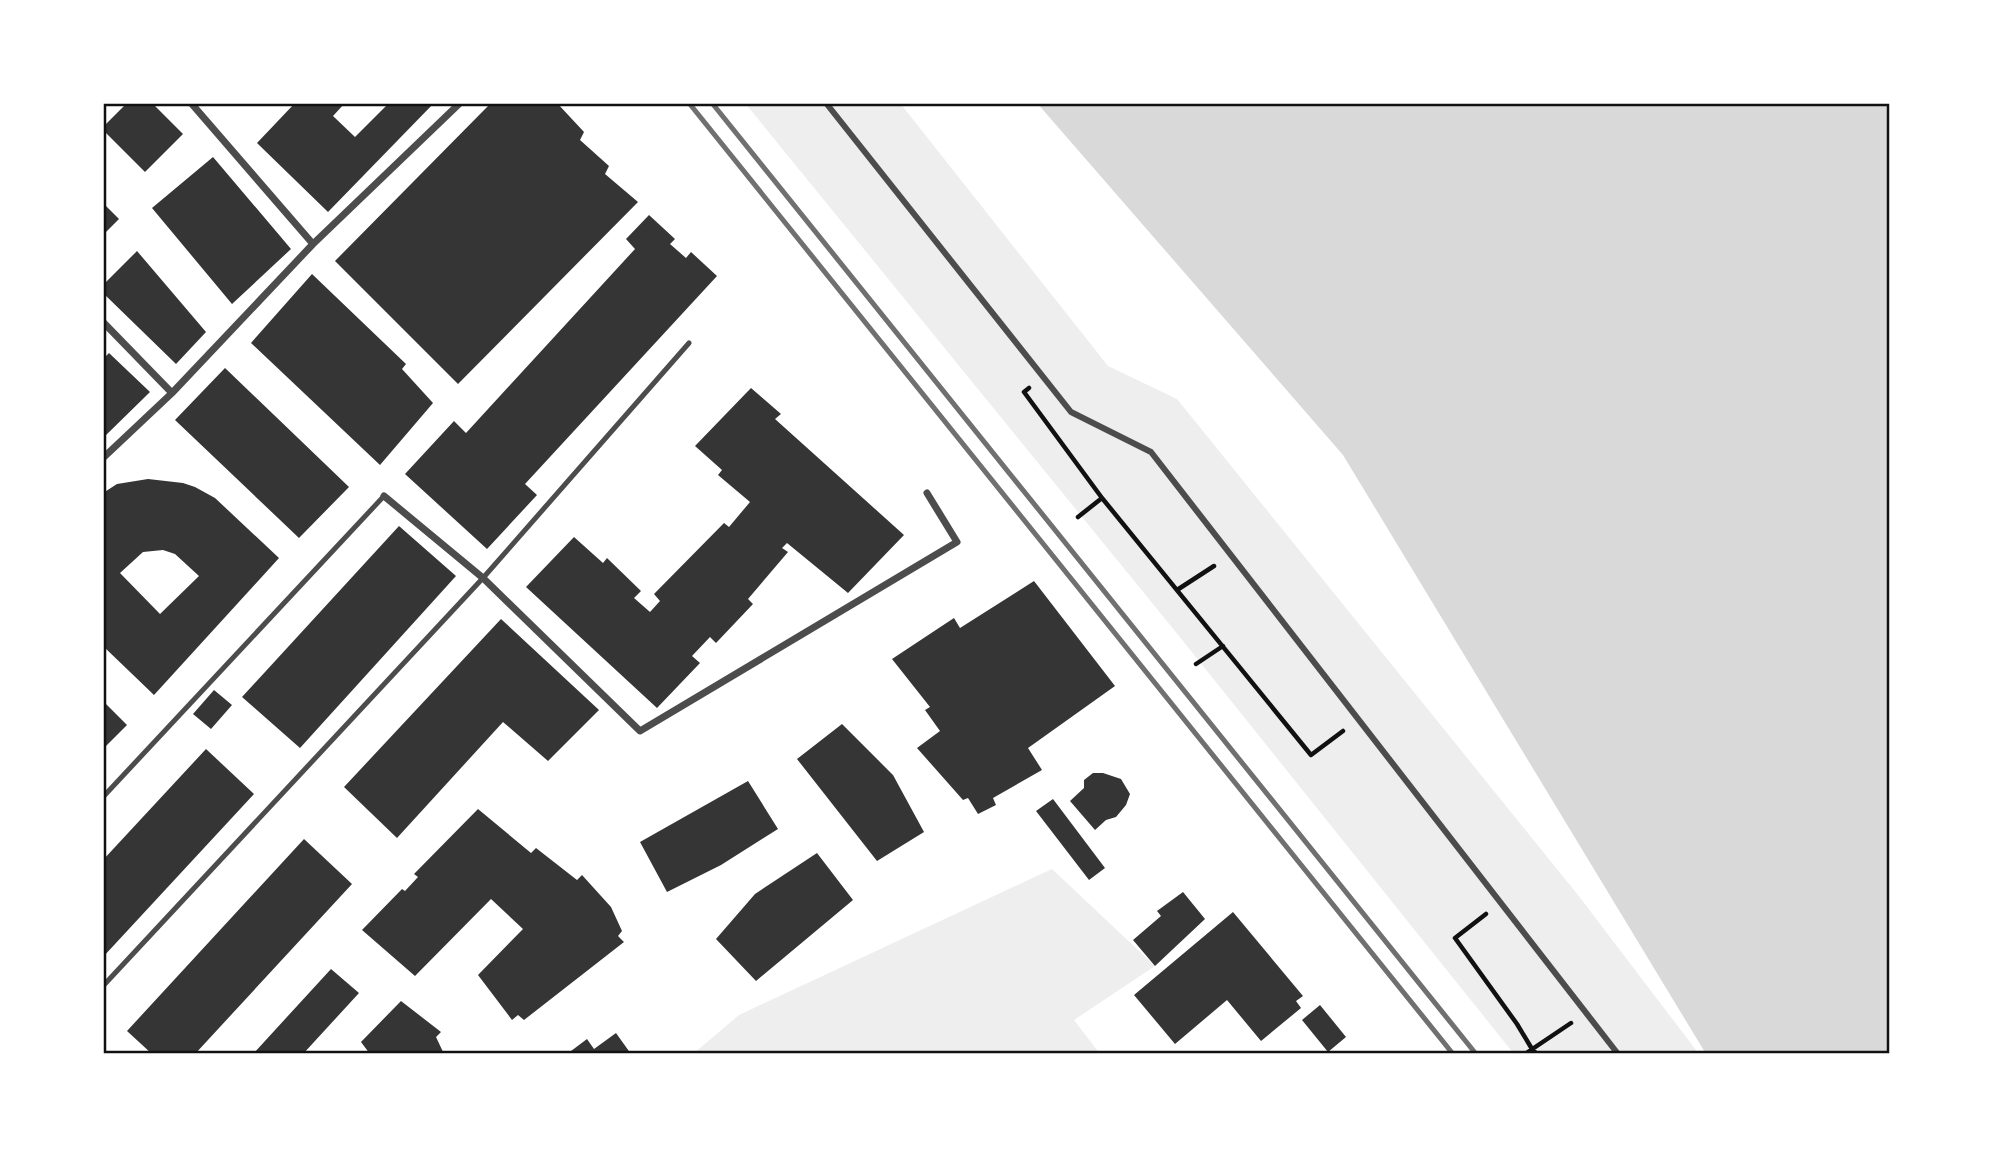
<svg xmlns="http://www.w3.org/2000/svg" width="1993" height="1157" font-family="'Public Sans',sans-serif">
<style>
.green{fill:#eee}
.water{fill:#d9d9d9}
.building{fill:#353535;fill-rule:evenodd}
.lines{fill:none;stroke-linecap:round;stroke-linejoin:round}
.path{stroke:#111;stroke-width:4.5}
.service{stroke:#4c4c4c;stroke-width:5}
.pedestrian{stroke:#4c4c4c;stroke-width:6}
.minor{stroke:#4c4c4c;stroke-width:7}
.rail{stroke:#707070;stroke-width:5}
.neatline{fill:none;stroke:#111;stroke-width:2.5}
</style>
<rect width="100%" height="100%" fill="#fff"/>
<path class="green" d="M745 103H900L1108 366 1177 399 1578 895 1699 1054H1514L1179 636Z
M1052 869 1155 966 1074 1020 1100 1054H693L739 1015Z"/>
<path class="water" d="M1037 103H1890V1054H1706L1343 455Z"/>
<path class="building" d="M127 103H152L183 134 145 172 103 130V127Z
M295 103H345L333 116 355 137 389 103H434L328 212 257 143Z
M491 103H557L584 132 580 140 609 166 605 174 638 202 458 384 335 261Z
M213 157 291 249 232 304 152 208Z
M103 203 119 219 103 235Z
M649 215 675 239 670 244 686 258 691 252 717 276 525 484 537 495 487 549 405 474 454 421 466 433 635 249 626 239Z
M137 251 206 332 176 364 103 293V285Z
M312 274 406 364 402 369 433 403 380 465 251 343Z
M109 353 150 392 103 438V359Z
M225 368 349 487 299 538 175 420Z
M751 388 781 414 775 419 904 535 848 593 787 543 782 548 788 552 748 599 753 604 716 643 710 637 692 656 700 663 657 708 526 587 574 537 603 563 607 558 641 591 634 598 650 612 660 601 654 594 724 523 729 527 750 502 718 475 722 470 695 446Z
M148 479 183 483 195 487 215 498 279 558 154 695 103 646V493L117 484ZM163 550 175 554 199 576 160 614 120 573 143 552Z
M399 526 456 576 300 748 242 697Z
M1034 581 1115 686 1028 748 1042 770 993 798 996 805 978 814 968 798 963 800 917 748 940 731 925 710 930 707 892 659 954 618 960 628Z
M501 619 599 710 548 761 503 722 397 838 344 787Z
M214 690 232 705 211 729 193 714Z
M103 701 127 725 103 749Z
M842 724 893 775 924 832 877 861 797 759Z
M206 749 254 794 103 957V860Z
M1093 773H1103L1121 779 1130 794 1126 805 1116 817 1106 820 1095 830 1070 801 1084 788V780Z
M748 781 778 829 721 865 667 892 640 842Z
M1053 799 1105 868 1089 880 1036 811Z
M478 809 531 853 536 848 577 880 582 875 611 907 622 931 618 936 624 942 524 1020 518 1015 512 1020 478 975 523 929 491 899 415 976 362 930 402 889 405 891 418 877 414 874Z
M304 839 352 884 195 1054H152L127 1031Z
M817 853 853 900 756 981 716 939 755 894Z
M1183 892 1205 919 1155 966 1133 940 1161 916 1157 911Z
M1233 912 1303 996 1296 1001 1301 1008 1261 1041 1227 1000 1175 1044 1134 995Z
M331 969 359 993 303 1054H253Z
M401 1001 441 1032 436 1037 444 1054H370L361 1042Z
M1320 1005 1346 1037 1328 1052 1302 1020Z
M616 1033 631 1054H567L587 1039 594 1049Z"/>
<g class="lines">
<path class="path" d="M1029 388 1024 392 1102 498 1311 755 1343 731
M1078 517 1102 498
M1177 590 1214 566
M1196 664 1223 646
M1486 914 1455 938 1517 1024 1532 1049 1537 1054
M1525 1054 1571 1023"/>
<path class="service" d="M103 797 384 496
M103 986 483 578 689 343"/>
<path class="pedestrian" d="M826 103 1071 412 1151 452 1618 1054"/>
<path class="minor" d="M191 103 313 244
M103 322 172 393
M103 458 172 393 313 244 460 103
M384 496 483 578 640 731 957 542 927 493"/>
<path class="rail" d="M689 103 1453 1054
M712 103 1476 1054"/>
</g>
<rect width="1993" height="1157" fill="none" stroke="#ffffff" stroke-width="210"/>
<rect x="105" y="105" width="1783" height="947" class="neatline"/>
</svg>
